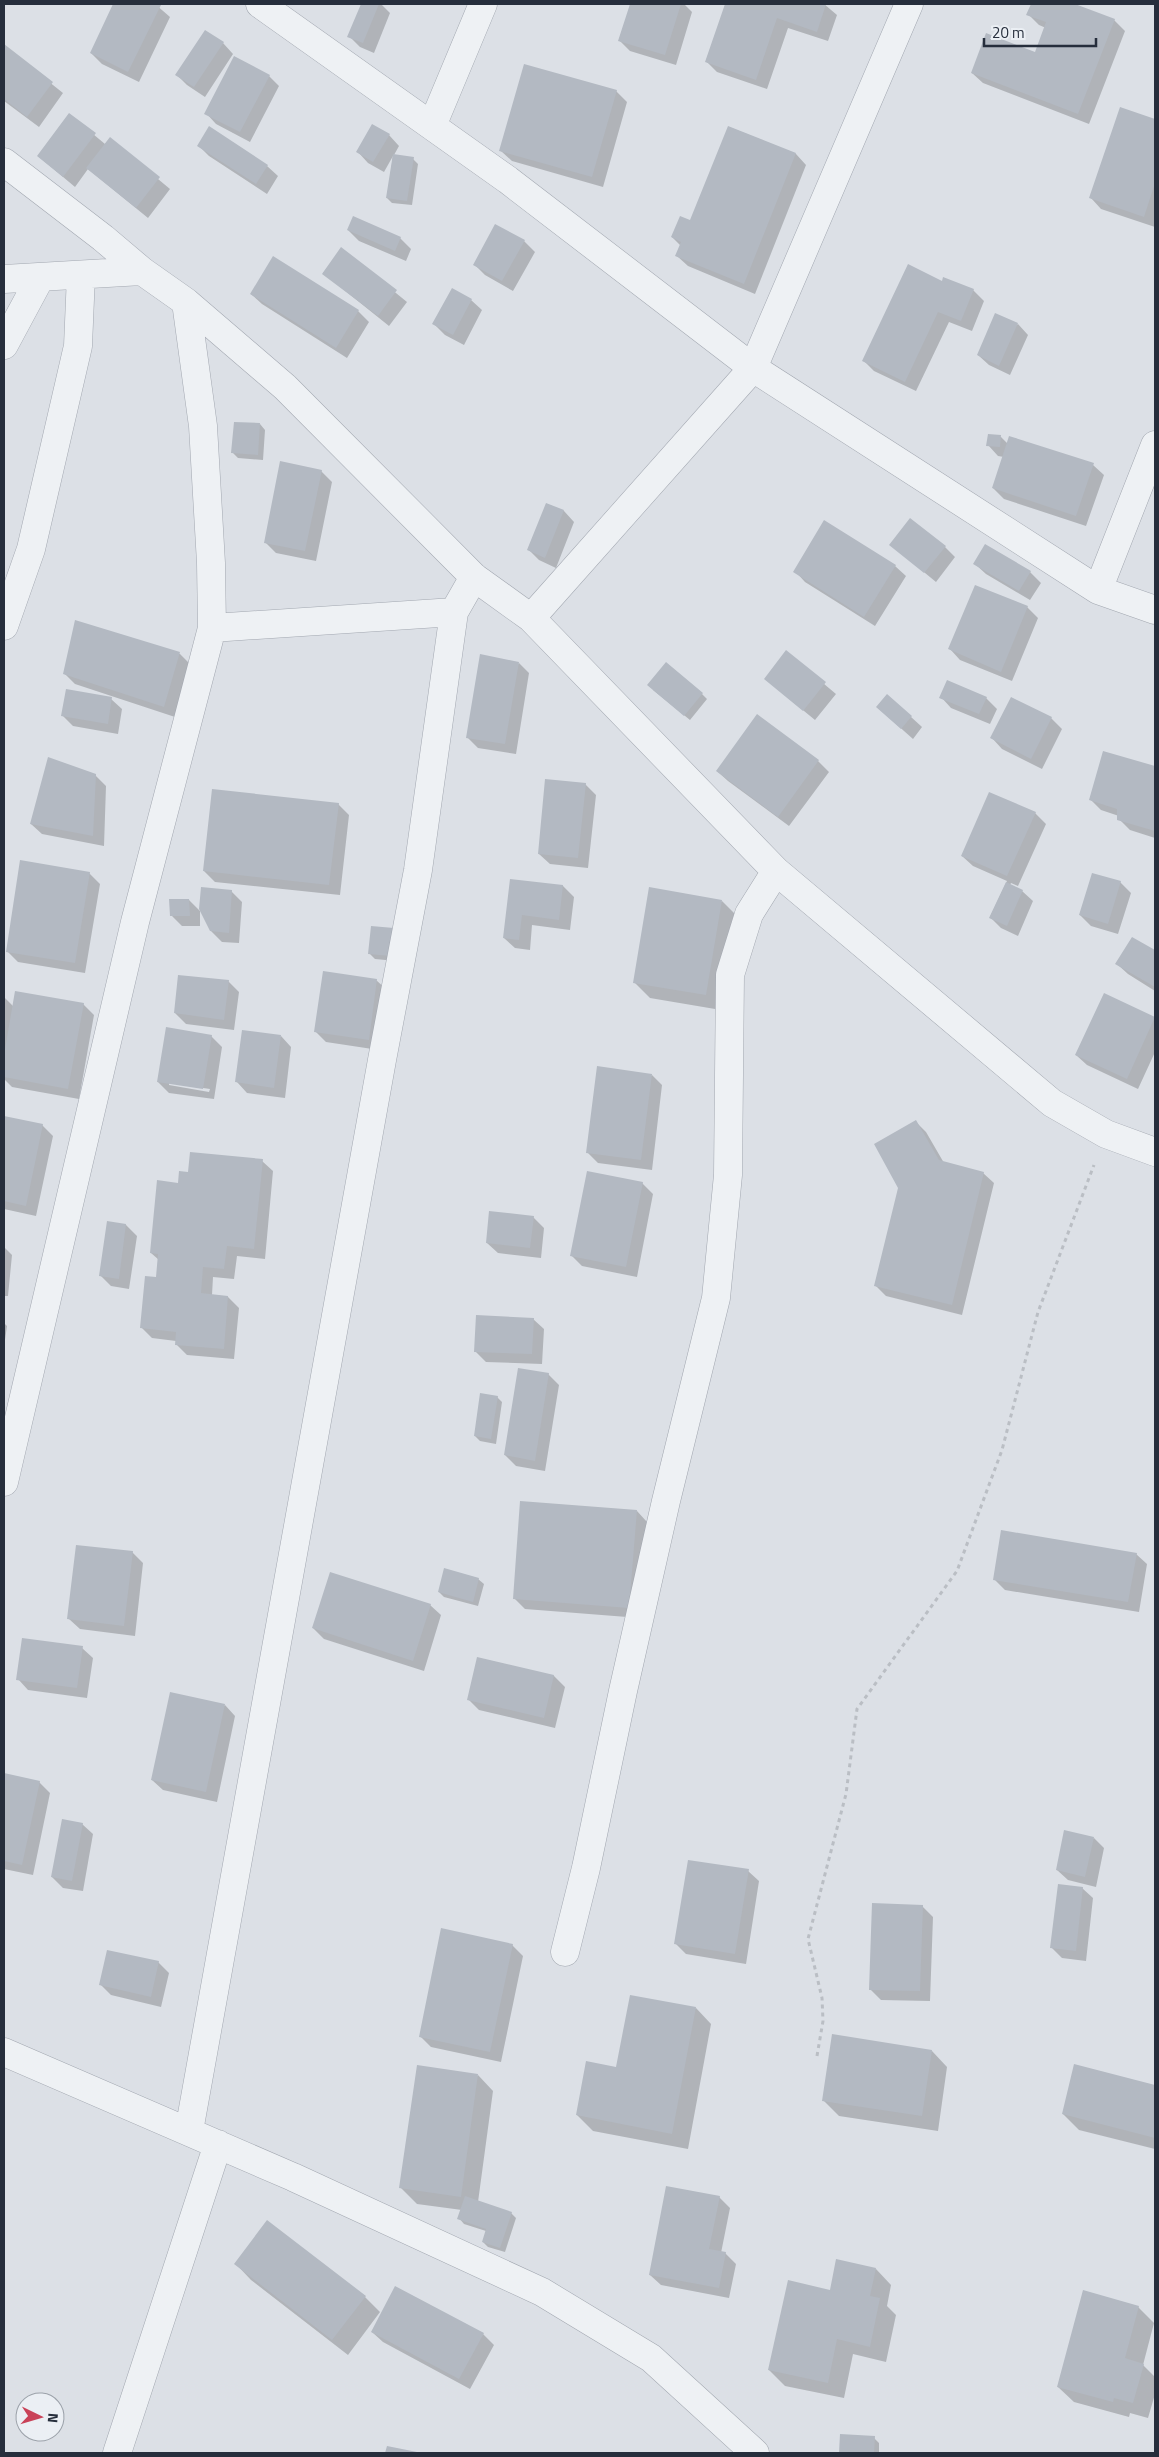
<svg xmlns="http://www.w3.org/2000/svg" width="1159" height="2457" font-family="'Titillium Web',sans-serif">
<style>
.shadow{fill:#0003;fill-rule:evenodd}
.building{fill:#b3b9c2}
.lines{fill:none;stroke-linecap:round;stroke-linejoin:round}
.street-casing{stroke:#a2a7b0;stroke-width:29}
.path{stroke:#babec4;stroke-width:3;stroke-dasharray:4 4;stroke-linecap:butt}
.street{stroke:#eef1f4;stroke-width:28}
</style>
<rect width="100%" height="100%" fill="#dce0e6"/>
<path class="shadow" d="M115 4H155L170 17 139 82 102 64 91 53Z
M362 4H381L390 13 374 53 360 47 349 36Z
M631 4H684L692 12 676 65 630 51 619 40Z
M726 4H824L837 15 828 41 788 28 767 89 717 72 706 61Z
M1032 4H1071L1114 20 1125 31 1089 124 983 83 972 73 1036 54 1046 28 1039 25 1028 14Z
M223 43 233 54 205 97 187 85 177 75Z
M4 46 63 93 39 127 4 101Z
M269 76 279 86 250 142 216 124 206 113Z
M616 91 627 102 603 187 512 161 501 151Z
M1121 109 1155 121V227L1101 209 1091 198Z
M69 114 105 144 110 139 170 189 148 218 88 169 75 187 38 156Z
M729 127 796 154 806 165 755 294 688 266 677 256 681 246 672 237 691 222Z
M389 135 399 146 394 155 413 159 418 164 412 205 392 203 387 198 393 156 384 172 368 163 358 152Z
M199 146 267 166 278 176 267 194 209 156Z
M348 230 400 238 411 249 406 261 359 241Z
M524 241 535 252 513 291 485 275 475 265Z
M342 249 407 302 389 326 323 273Z
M943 282 973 290 984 301 972 331 949 322 916 391 874 371 863 360Z
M251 294 358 311 369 322 347 358 262 304Z
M471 300 482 310 464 345 445 335 434 324Z
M1018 324 1028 335 1010 375 989 365 978 355Z
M260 424 265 430 263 460 238 458 233 453Z
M989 435 1001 437 1008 444 1093 465 1104 475 1086 526 1004 499 993 488 1004 457 998 456 988 445Z
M321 471 332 482 316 561 276 553 265 542Z
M547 504 564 511 574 522 556 568 539 560 528 549Z
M891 545 945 547 955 557 936 582Z
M975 564 1030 572 1041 583 1030 600 986 574Z
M895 566 906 576 875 626 805 582 795 571Z
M1027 607 1038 618 1012 681 960 660 950 649Z
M76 622 180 654 190 664 175 717 75 684 64 673Z
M786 652 836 694 815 720 765 679Z
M519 663 529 673 516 754 478 748 468 738Z
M653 690 702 694 707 699 690 720Z
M887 695 922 727 913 739 877 707Z
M941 697 986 698 997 709 990 724 951 708Z
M111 699 122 709 118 734 73 726 63 716Z
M758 716 818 761 829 772 789 826 728 781 717 771Z
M1051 718 1062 729 1042 769 1002 749 992 738Z
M1104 752 1155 768V838L1130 830 1119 819V816L1101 810 1090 799Z
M95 775 106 786 104 846 42 834 31 824Z
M585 784 596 795 588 868 550 864 539 854Z
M338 804 349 815 340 895 215 882 204 871Z
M1035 813 1046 824 1018 886 1011 883 1010 885 1022 891 1033 901 1018 936 1001 928 990 917 1007 881 973 866 962 856Z
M89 873 100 884 85 973 18 962 7 951Z
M511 880 563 886 574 897 570 930 532 925 530 950 515 948 504 938Z
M1120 882 1131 893 1118 934 1091 926 1080 915Z
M231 891 242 902 239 943 222 942 211 931Z
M189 900 200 911V926H182L172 916Z
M722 901 738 917 721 1010 650 998 634 982Z
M393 929 396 961 375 959 370 954Z
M1132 938 1155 952V991L1128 974 1117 964Z
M376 980 387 990 379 1050 326 1042 315 1031Z
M228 981 239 992 234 1030 186 1024 175 1013Z
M1104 995 1155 1019V1052L1138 1089 1087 1065 1076 1055Z
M4 997 14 1007 83 1004 94 1015 79 1099 12 1087 4 1079Z
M211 1036 222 1047 214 1099 169 1093 158 1082ZM169 1083 210 1089 209 1092 169 1085Z
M281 1036 291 1047 285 1098 247 1093 237 1082Z
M652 1075 662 1085 652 1170 598 1163 588 1153Z
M4 1117 42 1125 53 1136 36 1216 4 1209Z
M916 1122 926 1132 944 1163 983 1173 994 1183 962 1315 886 1296 875 1285Z
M262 1161 273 1171 265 1259 237 1256 234 1279 213 1277 212 1295 228 1297 239 1308 234 1359 187 1355 176 1344V1341L152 1338 141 1327 157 1278 159 1260 151 1253 179 1184 189 1174Z
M642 1183 653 1194 637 1277 582 1266 571 1255Z
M533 1217 544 1228 541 1258 498 1253 487 1243Z
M108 1222 126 1225 137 1236 129 1289 111 1286 100 1275Z
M4 1247 12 1255 8 1296H4Z
M533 1319 544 1329 542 1364 486 1362 475 1351Z
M4 1323 7 1326 4 1347Z
M548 1374 559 1385 545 1471 516 1466 505 1455Z
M497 1397 502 1402 496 1444 480 1441 475 1436Z
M637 1511 647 1522 640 1618 525 1609 514 1598Z
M132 1552 143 1563 135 1636 80 1629 69 1619Z
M1136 1554 1147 1564 1139 1612 1005 1590 995 1580Z
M478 1579 484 1584 478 1606 444 1597 439 1592Z
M430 1605 441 1615 424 1671 324 1639 313 1628Z
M82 1648 93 1658 87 1698 28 1690 18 1679Z
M478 1658 554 1676 565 1687 555 1728 479 1710 469 1700Z
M225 1705 235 1716 217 1802 163 1790 152 1780Z
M4 1775 39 1782 50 1793 33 1875 4 1869Z
M82 1824 93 1834 83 1891 63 1888 52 1877Z
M1094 1838 1104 1848 1096 1887 1068 1880 1057 1870Z
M748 1871 759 1881 746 1964 686 1954 676 1944Z
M1082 1888 1093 1898 1086 1961 1062 1958 1051 1947Z
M922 1906 933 1917 930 2001 881 2000 870 1989Z
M512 1945 523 1956 501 2062 431 2047 420 2036Z
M158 1962 169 1973 161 2007 111 1995 101 1985Z
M696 2008 711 2024 688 2149 593 2131 577 2115 617 2068Z
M932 2051 947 2067 938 2131 839 2116 823 2100Z
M1075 2066 1155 2086V2149L1079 2130 1063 2114Z
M478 2075 493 2091 478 2202 511 2213 516 2218 505 2252 488 2247 483 2242 486 2231 464 2224 459 2218 462 2210 417 2204 401 2188Z
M719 2197 730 2208 721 2253H725L736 2264 729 2298 661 2285 650 2275Z
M236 2264 365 2297 380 2312 348 2355 251 2280Z
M876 2269 891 2285 887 2306 896 2315 886 2362 853 2354 844 2398 785 2386 769 2370 831 2291Z
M1138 2307 1154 2323 1143 2365 1155 2377V2394L1148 2418 1130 2413 1129 2417 1074 2402 1058 2387Z
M372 2332 483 2334 494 2345 470 2389 383 2342Z
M874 2438 879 2443V2453H841Z"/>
<path class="building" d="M113 4 161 5 128 72 90 53Z
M361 4H379L363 43 347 37Z
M630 4H681L665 55 618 41Z
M725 4H826L817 32 777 18 756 80 705 62Z
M1031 4H1075L1115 19 1078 114 971 73 986 33 1035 52 1046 22 1026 15Z
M205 30 224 42 194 87 175 75Z
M4 44 53 82 27 117 4 99Z
M234 56 270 75 240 132 204 114Z
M524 64 617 90 592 177 499 151Z
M1120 107 1155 119V183L1144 217 1089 198Z
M69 113 96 133 63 177 37 156Z
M372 124 390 134 373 162 356 152Z
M209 126 268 165 256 184 197 146Z
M728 126 796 153 744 284 675 256 681 242 671 237 680 216 690 220Z
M110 137 160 177 136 208 86 168Z
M393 154 414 157 407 201 386 198Z
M353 216 401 237 395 251 347 230Z
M495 224 525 240 502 281 473 265Z
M341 247 397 290 378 316 322 274Z
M273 256 359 310 336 348 250 294Z
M908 264 942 281 943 277 974 289 961 321 938 312 905 382 862 361Z
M452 288 472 299 453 335 432 324Z
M995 313 1018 323 999 366 977 355Z
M234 422 260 423 258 455 231 453Z
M988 434 1001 435 1000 447 986 446Z
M1009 436 1094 463 1076 516 992 488Z
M280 461 322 470 305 551 264 543Z
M546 503 564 510 545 558 527 550Z
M910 518 946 546 924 573 889 545Z
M824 520 896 565 864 617 793 572Z
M985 544 1031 571 1019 591 973 564Z
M975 585 1028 606 1001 672 948 649Z
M75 620 180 652 164 707 63 674Z
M786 650 826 682 803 711 764 679Z
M480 654 519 662 505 744 466 738Z
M666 662 703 693 684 716 647 685Z
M947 680 987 697 979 714 939 698Z
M66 689 112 697 108 724 61 716Z
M887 694 912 716 901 729 876 707Z
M1011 697 1052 717 1031 759 990 738Z
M757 714 819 760 778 817 716 771Z
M1103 751 1155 766V831L1117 820V809L1089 800Z
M48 757 96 774 93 836 30 824Z
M545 779 586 783 578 858 538 854Z
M212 789 339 803 329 885 203 871Z
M989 792 1036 812 1007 876 961 856Z
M20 860 90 872 75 963 6 952Z
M1092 873 1121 881 1108 924 1079 915Z
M510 879 563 885 559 920 522 915 519 940 503 938Z
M1006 882 1023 890 1007 926 989 918Z
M201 887 232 890 229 933 210 931 199 909Z
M649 887 722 900 706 995 633 983Z
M169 899H189L190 916H170Z
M371 926 394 928 391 956 368 954Z
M1132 937 1155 950V987L1115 964Z
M323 971 377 979 369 1040 314 1032Z
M178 975 229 980 224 1020 174 1013Z
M15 991 84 1003 68 1089 4 1077V1055Z
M1104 993 1155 1017 1127 1079 1075 1055Z
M166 1027 212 1035 203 1089 157 1082Z
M242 1030 281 1035 274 1088 235 1082Z
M597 1066 652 1074 641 1160 586 1153Z
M4 1116 43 1124 26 1206 4 1201Z
M916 1120 939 1160 984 1172 952 1305 874 1286 898 1188 874 1144Z
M190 1152 263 1159 254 1249 227 1246 224 1269 203 1267 201 1293 228 1296 224 1349 175 1345 176 1332 140 1328 145 1276 156 1277 158 1254 150 1253 157 1180 178 1183 179 1171 188 1172Z
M587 1171 643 1182 626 1267 570 1256Z
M489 1211 534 1216 530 1248 486 1243Z
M107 1221 126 1224 119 1279 99 1276Z
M476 1315 534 1318 532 1354 474 1352Z
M518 1368 549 1373 535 1461 504 1455Z
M480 1393 498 1396 491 1439 474 1436Z
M520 1501 637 1510 629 1608 513 1599Z
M1001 1530 1137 1553 1128 1602 993 1580Z
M76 1545 133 1551 124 1626 67 1619Z
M444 1568 479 1578 473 1602 438 1592Z
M330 1572 431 1604 413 1661 312 1628Z
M22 1638 83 1646 77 1688 16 1680Z
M477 1657 554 1675 544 1718 467 1700Z
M170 1692 225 1704 206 1792 151 1780Z
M4 1773 40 1781 22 1865 4 1861Z
M62 1819 83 1823 72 1881 51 1877Z
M1064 1830 1094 1837 1085 1877 1056 1870Z
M688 1860 749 1869 735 1954 674 1944Z
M1058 1884 1083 1887 1076 1951 1050 1948Z
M872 1903 923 1905 920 1991 869 1990Z
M441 1928 513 1944 490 2052 419 2037Z
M107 1950 159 1961 151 1997 99 1985Z
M630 1995 696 2007 672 2134 576 2115 586 2061 616 2067Z
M832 2034 932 2050 922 2116 822 2101Z
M1074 2064 1155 2085V2138L1062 2114Z
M417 2065 478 2074 461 2197 399 2188Z
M666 2186 720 2196 709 2249 726 2252 719 2288 649 2275Z
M465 2196 512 2212 500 2248 482 2242 486 2229 457 2219Z
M267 2220 366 2296 332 2340 234 2264Z
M836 2259 876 2268 870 2296 880 2298 870 2347 837 2339 828 2383 768 2370 788 2280 830 2290Z
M395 2286 484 2333 459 2379 371 2332Z
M1083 2290 1139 2306 1125 2358 1144 2364 1133 2403 1114 2398 1113 2402 1057 2387Z
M840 2434 875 2436 874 2453H839Z
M387 2446 417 2452 416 2453H385Z"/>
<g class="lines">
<g class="street-casing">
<path id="street" d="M260 4 508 180 753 368 1098 590 1155 610
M432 126 483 4
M4 162 103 238 142 271
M4 279 142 271 186 302 285 387 474 577 531 618 776 871 1052 1103 1106 1134 1155 1152
M4 345 40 278
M1098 590 1155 445
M531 618 753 368 909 4
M4 626 31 549 78 346 81 275
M212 628 454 612 474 577
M4 1482 135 922 212 628 211 563 203 426 186 302
M565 1952 586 1868 623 1691 666 1501 716 1298 728 1175 730 975 749 914 776 871
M4 2052 293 2177 542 2292 651 2358 755 2453
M189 2131 382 1060 418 870 454 612
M117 2453 218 2144"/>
</g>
<path class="path" d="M817 2056 823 2021 822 1998 808 1939 846 1794 857 1709 957 1571 1002 1450 1038 1312 1094 1165"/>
<use href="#street" class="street"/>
</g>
<rect width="1159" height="2457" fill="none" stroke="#262e3c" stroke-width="10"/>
<g transform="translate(40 2417) rotate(95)"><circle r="24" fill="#ebeff4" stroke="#9ca2aa"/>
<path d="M0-4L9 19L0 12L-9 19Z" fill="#c94258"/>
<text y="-8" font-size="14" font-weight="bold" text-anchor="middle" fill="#262e3c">N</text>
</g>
<path d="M984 38v8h112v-8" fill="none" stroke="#262e3c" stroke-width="2.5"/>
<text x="992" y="38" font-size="15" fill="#262e3c" stroke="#ebeff4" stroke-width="4" paint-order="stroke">20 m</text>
</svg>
